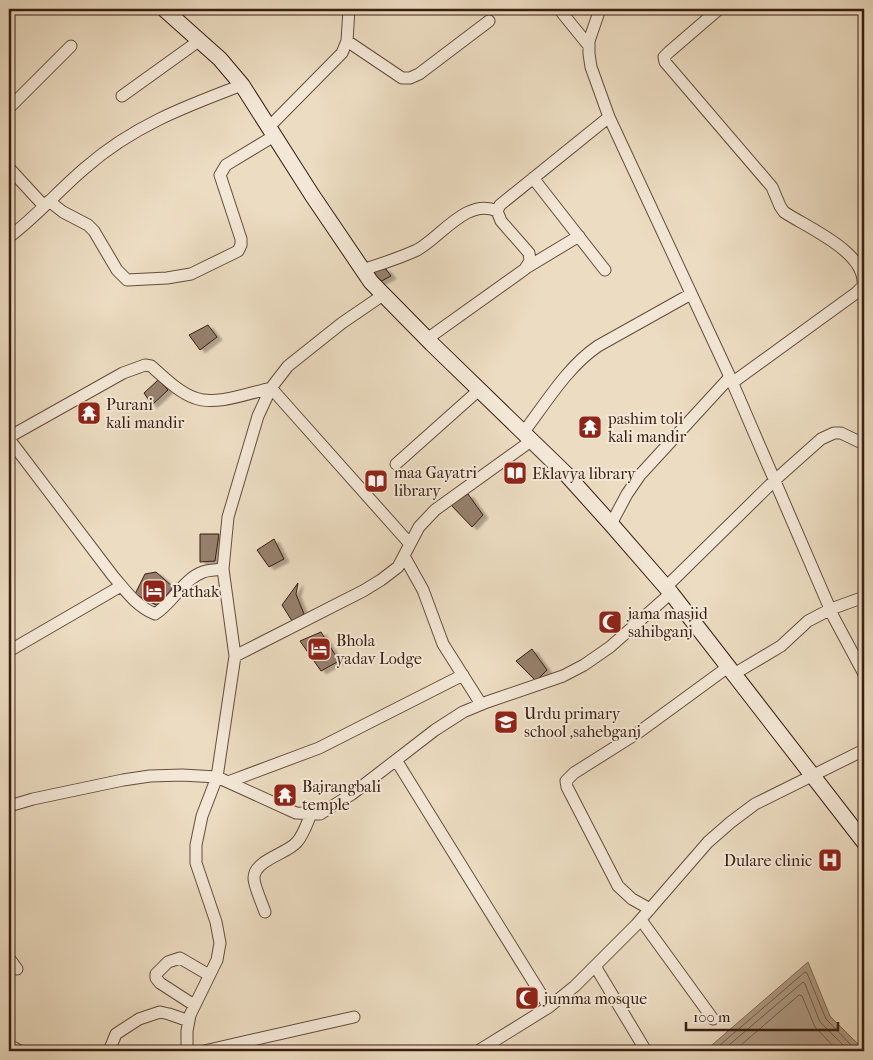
<svg xmlns="http://www.w3.org/2000/svg" width="873" height="1060" font-family="'IM FELL French Canon',serif">
<style>
.water{fill:#af9b85;stroke:#7f6857}
.lines{fill:none;stroke-linecap:round;stroke-linejoin:round}
.shore{stroke:#745c4b;stroke-width:1}
.building{fill:#96806d;stroke:#381c11;filter:url(#shadow)}
.street-casing{stroke:#654c3d;stroke-width:13}
.secondary-casing{stroke:#381c11;stroke-width:17}
.street{stroke:#f3e8d7;stroke-width:11}
.secondary{stroke:#f3e8d7;stroke-width:15}
.labels{text-anchor:middle;stroke-width:4;stroke-linejoin:round;paint-order:stroke}
.poi-label{font-size:16px;fill:#381c11;stroke:#f3e8d7;text-anchor:start}
</style>
<defs>
<filter id="shadow"><feDropShadow dx="5" dy="3" stdDeviation="1" flood-color="#0004"/></filter>
</defs>
<rect width="100%" height="100%" fill="#ecdcc1"/>
<filter id="stains"><feTurbulence type="fractalNoise" baseFrequency=".004" numOctaves="4"/><feColorMatrix values="0 0 0 0 .2 0 0 0 0 .09 0 0 0 0 .02 0 0 0 .5 -.17"/></filter>
<radialGradient id="worn" r=".72"><stop offset=".6" stop-color="#630" stop-opacity="0"/><stop offset="1" stop-color="#630" stop-opacity=".3"/></radialGradient>
<path class="water" d="M808 962 830 1016 858 1044H864V1051H705Z"/>
<g class="lines">
<path class="shore" d="M713 1051 805 972 807 973 826 1019 854 1048 864 1049
M722 1051 803 982 805 984 820 1022 849 1051
M734 1051 799 995 802 996 815 1027 838 1051"/>
</g>
<path class="building" d="M369 268 386 269 391 276 374 285Z
M208 325 217 337 200 350 189 335Z
M158 380 168 390 152 405 144 393Z
M468 494 483 515 472 527 450 504Z
M200 534H219L215 561 200 562Z
M274 539 284 559 269 567 257 550Z
M156 572 173 587 158 606 135 594 145 574Z
M298 583 296 594 304 614 292 621 282 605Z
M321 632 339 661 321 671 300 641Z
M532 649 547 670 536 681 516 661Z"/>
<g class="lines">
<g class="street-casing">
<path id="street" d="M559 9 589 46
M600 9 589 41V54L591 67 609 117 730 377 834 618 864 674
M719 9 669 52 664 57 665 62 772 187 780 206 784 212C808 228 867 252 863 286L856 293 732 383
M347 41 402 78H410L419 74 489 21
M122 96 200 40
M9 108 71 46
M269 127 342 53 347 41 349 9
M9 168 44 206
M533 178 605 270
M49 201 63 212 88 225 94 231 117 270 127 280 167 278 191 274 238 251 241 245V239L220 175 226 165 274 136
M9 237C36 217 59 190 85 168 133 126 184 107 242 85
M526 268 579 236
M362 270C381 264 400 258 417 250 440 238 467 197 497 211
M427 339 525 269 530 261 529 253 501 221 497 211 500 205 609 117
M523 433C546 403 567 367 598 346L691 294
M9 437 123 373 145 365 151 366C164 377 178 392 195 398 216 406 249 393 271 388L410 544
M9 439 113 576C126 591 136 606 155 614 173 603 183 579 203 572 209 570 217 570 223 569
M396 464 479 390
M611 524 627 494 640 475 730 377
M404 556 423 590 443 644 481 704
M666 587 775 480 821 439 834 433H841L864 444
M9 651 121 586
M235 656 363 591 381 580 398 567 419 527 435 510 531 441
M734 674 781 646 808 621 831 609 864 597
M396 760 549 1007
M228 782 319 748 463 675
M9 806 33 799 123 780 150 776 182 775 217 777 296 813 320 814 352 794 435 730 463 712 487 702 563 676 584 665 610 647 671 593
M650 909 632 899 618 886 567 787 566 781 574 773 639 732 728 667
M265 912C262 903 254 886 254 878 254 860 287 854 297 842 304 834 307 823 311 814
M641 920 713 1019
M9 958 17 969
M595 966 646 1051
M194 1005 160 983 156 978V974L168 962 180 958 209 975
M9 1045 20 1051
M109 1051 116 1034 139 1019 160 1012 169 1014 189 1021
M187 1051V1031L190 1015 217 960 220 943 216 922 196 863V845L202 816 217 777 235 656 223 569 228 517 258 416 271 388 288 366 342 323 383 295
M204 1051 354 1017
M478 1051 549 1007 575 986 636 925 708 842 731 822 755 804 864 750"/>
</g>
<g class="secondary-casing">
<path id="secondary" d="M164 9 220 59 242 85 312 195 371 282 432 344 566 474 611 524 671 593 864 842"/>
</g>
<use href="#street" class="street"/>
<use href="#secondary" class="secondary"/>
</g>
<defs>
<g id="temple-square" transform="scale(1.25)"><rect x="-9" y="-9" width="18" height="18" rx="4" fill="#8f2418" stroke="#f3e8d7"/><path d="M0-6L5-2H3V0L6.5 2.5H4V6H1.5V3h-3V6H-4V2.5H-6.5L-3 0V-2H-5Z" fill="#fff"/></g>
<g id="library-square" transform="scale(1.25)"><rect x="-9" y="-9" width="18" height="18" rx="4" fill="#8f2418" stroke="#f3e8d7"/><path d="M-6-4Q-3-5.5-.7-3.5V5Q-3 3-6 4ZM6-4Q3-5.5 .7-3.5V5Q3 3 6 4Z" fill="#fff"/></g>
<g id="hotel-square" transform="scale(1.25)"><rect x="-9" y="-9" width="18" height="18" rx="4" fill="#8f2418" stroke="#f3e8d7"/><path d="M-6-4.5h1.5V1H6V5H4.5V3h-9V5H-6ZM-4 0a1.8 1.8 0 1 1 3.6 0ZM.5 0V-2.5h3Q6-2.5 6 0Z" fill="#fff"/></g>
<g id="mosque-square" transform="scale(1.25)"><rect x="-9" y="-9" width="18" height="18" rx="4" fill="#8f2418" stroke="#f3e8d7"/><path d="M3.5-4.9A6 6 0 1 0 3.5 4.9A5 5 0 1 1 3.5-4.9Z" fill="#fff"/></g>
<g id="school-square" transform="scale(1.25)"><rect x="-9" y="-9" width="18" height="18" rx="4" fill="#8f2418" stroke="#f3e8d7"/><path d="M0-5L7-2L0 1L-7-2ZM-4 1L0 2.5L4 1V4Q0 6-4 4Z" fill="#fff"/></g>
<g id="hospital-square" transform="scale(1.25)"><rect x="-9" y="-9" width="18" height="18" rx="4" fill="#8f2418" stroke="#f3e8d7"/><path d="M-5-5h3v3.5h4V-5h3V5h-3V1.5h-4V5h-3Z" fill="#fff"/></g>
</defs>
<g fill-rule="evenodd">
<use href="#temple-square" x="89" y="413"/>
<use href="#temple-square" x="590" y="427"/>
<use href="#library-square" x="515" y="473"/>
<use href="#library-square" x="376" y="481"/>
<use href="#hotel-square" x="154" y="591"/>
<use href="#mosque-square" x="610" y="622"/>
<use href="#hotel-square" x="319" y="649"/>
<use href="#school-square" x="506" y="722"/>
<use href="#temple-square" x="285" y="795"/>
<use href="#hospital-square" x="830" y="860"/>
<use href="#mosque-square" x="527" y="998"/>
</g>
<g class="labels">
<g class="poi-label">
<text x="106" y="410">Purani<tspan x="106" dy="18">kali mandir</tspan></text>
<text x="608" y="424">pashim toli<tspan x="608" dy="18">kali mandir</tspan></text>
<text x="394" y="478">maa Gayatri<tspan x="394" dy="18">library</tspan></text>
<text x="532" y="479">Eklavya library</text>
<text x="172" y="597">Pathak</text>
<text x="628" y="619">jama masjid<tspan x="628" dy="18">sahibganj</tspan></text>
<text x="336" y="646">Bhola<tspan x="336" dy="18">yadav Lodge</tspan></text>
<text x="524" y="719">Urdu primary<tspan x="524" dy="18">school ,sahebganj</tspan></text>
<text x="302" y="792">Bajrangbali<tspan x="302" dy="18">temple</tspan></text>
<text x="812" y="866" text-anchor="end">Dulare clinic</text>
<text x="544" y="1004">jumma mosque</text>
</g>
</g>
<rect width="873" height="1060" fill="none" stroke="#ecdcc1" stroke-width="30"/>
<rect x="10" y="10" width="853" height="1040" fill="none" stroke="#381c11" stroke-width="2.5"/>
<rect x="15" y="15" width="843" height="1030" fill="none" stroke="#381c11"/>
<path d="M686 1022v8h152v-8" fill="none" stroke="#381c11" stroke-width="2.5"/>
<text x="693" y="1022" font-size="15" fill="#381c11" stroke="#f3e8d7" stroke-width="4" paint-order="stroke">100 m</text>
<rect width="100%" height="100%" filter="url(#stains)"/>
<rect width="100%" height="100%" fill="url(#worn)"/>
</svg>
